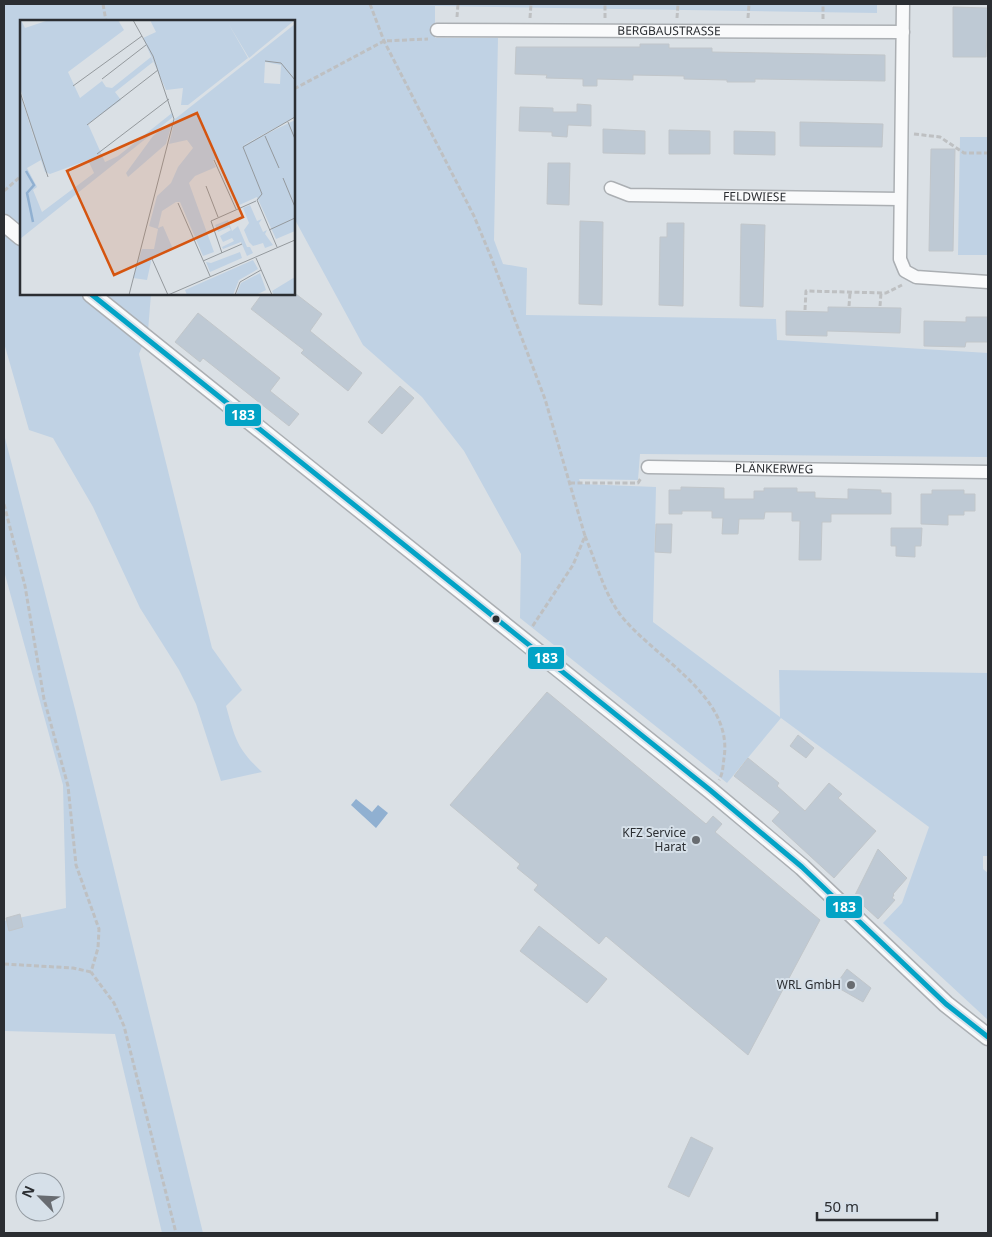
<svg xmlns="http://www.w3.org/2000/svg" width="992" height="1237" font-family="'Noto Sans',sans-serif">
<style>
.green{fill:#c0d2e4}
.water{fill:#90b0d1}
.building{fill:#bec9d4;stroke:#c1c6ca}
.lines{fill:none;stroke-linecap:round;stroke-linejoin:round}
.minor-casing{stroke:#abafb3;stroke-width:15}
.tertiary-casing{stroke:#abafb3;stroke-width:19}
.path{stroke:#bec0c2;stroke-width:3;stroke-dasharray:5 2.5;stroke-linecap:butt}
.minor{stroke:#f9fafb;stroke-width:12}
.tertiary{stroke:#f9fafb;stroke-width:16}
.bus-1-casing{stroke:#d6e0e9;stroke-width:9}
.bus-1{stroke:#02a3c6;stroke-width:5}
.bus-dot{fill:#2b2e32;stroke:#d6e0e9;stroke-width:2}
.poi-dot{fill:#686c71;stroke:#d6e0e9;stroke-width:2}
.labels{text-anchor:middle;stroke-width:4;stroke-linejoin:round;paint-order:stroke}
.street-label{font-size:12px;fill:#2b2e32;stroke:#d6e0e9}
.poi-label{font-size:12px;fill:#2b2e32;stroke:#d6e0e9;text-anchor:end}
.inset-river{fill:none;stroke:#90b0d1;stroke-width:2.5}
.inset-road{fill:none;stroke:#94999d;stroke-width:1}
.view{fill:#d55510;fill-opacity:0.15;stroke:#d55510;stroke-width:2.5}
.inset-edge{fill:none;stroke:#2b2e32;stroke-width:2.5}
.line-badge{stroke:#d6e0e9;stroke-width:2}
.badge-label{font-size:14px;text-anchor:middle;font-weight:bold;fill:#fff}
</style>
<rect width="100%" height="100%" fill="#dae0e5"/>
<path class="green" d="M4 4H877V13L435 6V38H498L494 240 503 264 527 268 526 315 776 319 777 340 988 353V457L640 454 638 480 579 479 581 484 656 487 653 622 780 717 779 670 988 673V856H983V869L988 873V1020L883 923 902 903 929 827 781 718 727 783 520 618 521 554 464 451 422 397 363 345 294 218V21H21V231L4 217Z
M960 137H988V255H958Z
M4 230 21 244V294H81L143 344 139 354 212 648 242 690 226 706C235 738 237 749 262 772L221 781 196 704 179 670 140 608 93 507 53 438 29 430 4 343Z
M101 294H151L148 331Z
M4 434 75 709 203 1233H162L115 1034 4 1031V921L66 908 63 785 4 571Z"/>
<path class="water" d="M356 799 372 812 378 805 388 813 376 828 351 805Z"/>
<path class="building" d="M953 7 988 8 986 57H953Z
M640 44H669V48H712V52L885 55V81L755 79V82H727V80L684 79V76L633 75V80L597 79V86H583V79L546 78 547 75 515 74 516 47H640Z
M577 104 591 105V126L568 125 567 137 552 136V132L519 131 520 107 553 108V112H577Z
M800 122 883 124 882 147 800 146Z
M603 129 645 131V154L603 153Z
M669 130 710 131V154H669Z
M734 131 775 132V155L734 154Z
M931 149H955L953 251H929Z
M548 163H570L569 205 547 204Z
M580 221 603 222 602 305 579 304Z
M667 223H684L683 306 659 305 660 237H667Z
M741 224 765 225 763 307 740 306Z
M262 294H296L322 314 310 331 362 373 348 391 301 353 304 350 251 309Z
M828 307 901 308 900 333 827 331V336L786 335V311L828 312Z
M198 313 280 378 270 391 299 414 289 426 203 358 200 362 175 342Z
M966 317H988V342H966L965 347 924 346V321L966 322Z
M400 386 414 398 382 434 368 422Z
M681 487 724 488V499H754V491H764V488H797V492H815V498L848 499V489L881 490V493H891V514H831V522H822L821 560H799L800 521H792V512H765L764 519H739L738 534H722L723 518H712V511H682V514H669V490H681Z
M932 490H964V494H975V511H964V515H948V525L921 524V494H932Z
M656 524H672L671 553 655 552Z
M891 528H922L921 546H915V557L896 556V546H891Z
M547 692 706 824 713 816 722 824 715 832 820 920 748 1055 606 936 599 944 534 890 538 885 517 868 520 864 450 805Z
M798 735 814 748 806 758 790 746Z
M748 758 779 783 777 786 805 811 829 783 842 794 838 798 876 831 834 878 772 821 780 812 734 776Z
M878 849 907 878 893 894 894 895 892 898 895 900 878 919 854 897Z
M20 914 23 927 9 931 6 918Z
M539 926 607 979 587 1003 520 951Z
M847 969 871 988 863 1002 835 986Z
M691 1137 713 1148 689 1197 668 1187Z"/>
<g class="lines">
<g class="minor-casing">
<g id="minor">
<path d="M903 4 900 259 905 271 916 277 988 282"/>
<path id="s1" d="M437 30 903 32"/>
<path id="s2" d="M611 188 629 195 900 199"/>
<path id="s3" d="M648 467 988 472"/>
</g>
</g>
<g class="tertiary-casing">
<path id="tertiary" d="M4 223 21 237
M91 294 710 790 802 867 946 1004 988 1037"/>
</g>
<path class="path" d="M103 4 106 21
M370 4 384 41 474 216 491 257 545 399 585 536 573 565 532 627
M457 17 458 4
M530 18 531 4
M605 18V4
M677 18 678 4
M748 18 749 4
M823 19V4
M294 89 384 41 428 39
M914 134 940 137 964 153H988
M4 191 21 176
M849 306 850 293
M880 306 881 293
M805 310 806 291 886 293 902 285
M570 483H638L641 478
M4 504 25 586 44 699 68 786 76 865 99 929 98 948 91 972 114 1003 124 1026 176 1233
M585 536C596 562 603 590 619 613 652 657 734 695 724 758 723 765 723 774 719 780
M4 964 73 968 91 972"/>
<use href="#minor" class="minor"/>
<use href="#tertiary" class="tertiary"/>
<g class="bus-1-casing">
<path id="bus-1" d="M91 294 710 790 802 867 946 1004 988 1037"/>
</g>
<use href="#bus-1" class="bus-1"/>
</g>
<circle class="bus-dot" cx="496" cy="619" r="4.5"/>
<g class="poi-dot">
<circle cx="696" cy="840" r="5"/>
<circle cx="851" cy="985" r="5"/>
</g>
<g class="labels">
<g class="street-label">
<text dy="4" stroke="none"><textPath href="#s1" startOffset="232">BERGBAUSTRASSE</textPath></text>
<text dy="4" stroke="none"><textPath href="#s2" startOffset="145">FELDWIESE</textPath></text>
<text dy="4" stroke="none"><textPath href="#s3" startOffset="126">PLÄNKERWEG</textPath></text>
</g>
<g class="poi-label">
<text x="686" y="837">KFZ Service<tspan x="686" dy="14">Harat</tspan></text>
<text x="841" y="989">WRL GmbH</text>
</g>
</g>
<g transform="translate(20 20)">
<rect width="275" height="275" fill="#dae0e5"/>
<path d="M1 0 5 8 29 0H98L104 10 48 52 60 78 82 61 86 67 92 68 131 37 133 42 95 72 101 80 68 104 85 142 98 136 152 93 153 97 0 219V73L19 134 0 67ZM21 140 25 152 30 154 68 140 74 153 22 192 13 170 17 167 7 148ZM130 0H275L229 38 208 3 228 38 168 85H161L163 68 146 70 123 18 136 12ZM275 4V97L222 126 275 100V211L256 219 237 177 217 186 196 139 193 141 196 147 175 156 169 163 194 232 183 236 160 182H156L142 191 138 208 143 206 153 229 132 237 127 260 113 258 122 229H134L138 209 129 206 137 176 151 163 158 147 173 128 167 120 149 124 155 99ZM245 42 261 45 260 64 244 63ZM153 100 146 124 108 157 106 153 133 116ZM230 185 237 201 242 199 239 203 243 212 247 210 245 214 253 225 245 228 243 223 233 226 229 222 224 210 229 203 223 188ZM208 200 212 211 218 206 227 227H230L233 233 227 236 221 222 203 229 202 227 214 221 212 218 203 222 200 216 211 210 209 207 198 212 195 205ZM220 232 222 238 190 252 186 242 191 243ZM233 240 238 249 219 260 213 275H167L165 270ZM240 253 246 270 236 275H216L221 263ZM275 257V275H254L252 271Z" fill="#c0d2e4" fill-rule="evenodd"/>
<path class="inset-river" d="M6 151 14 165 7 173 13 202"/>
<path class="inset-road" d="M245 41 261 43 275 60M82 59 126 25M53 66 122 16M0 72 28 157M268 102 275 119M67 105 138 50M245 116 259 148M77 134 149 79M194 140 216 189M263 158 275 187M186 166 198 197M158 183 190 256M249 210 275 198M257 227 237 180 242 174 223 127 275 97M202 233 191 201 236 181M236 238 252 275M132 239 148 275M183 241 222 224M109 275 154 99 133 36 113 0M148 275 275 220M215 275 220 262 241 250"/>
<path class="view" d="M177 93 223 197 94 255 47 151Z"/>
<rect width="275" height="275" class="inset-edge"/>
</g>
<g class="line-badge">
<rect x="224" y="403" width="38" height="24" rx="5" fill="#02a3c6"/>
<rect x="527" y="646" width="38" height="24" rx="5" fill="#02a3c6"/>
<rect x="825" y="895" width="38" height="24" rx="5" fill="#02a3c6"/>
</g>
<g class="badge-label">
<text x="243" y="420">183</text>
<text x="546" y="663">183</text>
<text x="844" y="912">183</text>
</g>
<rect width="992" height="1237" fill="none" stroke="#2b2e32" stroke-width="10"/>
<g transform="translate(40 1197) rotate(294)"><circle r="24" fill="#d6e0e9" stroke="#9299a0"/>
<path d="M0-4L9 19L0 12L-9 19Z" fill="#686c71"/>
<text y="-8" font-size="14" font-weight="bold" text-anchor="middle" fill="#2b2e32">N</text>
</g>
<path d="M817 1212v8h120v-8" fill="none" stroke="#2b2e32" stroke-width="2.5"/>
<text x="824" y="1212" font-size="15" fill="#2b2e32" stroke="#d6e0e9" stroke-width="4" paint-order="stroke">50 m</text>
</svg>
